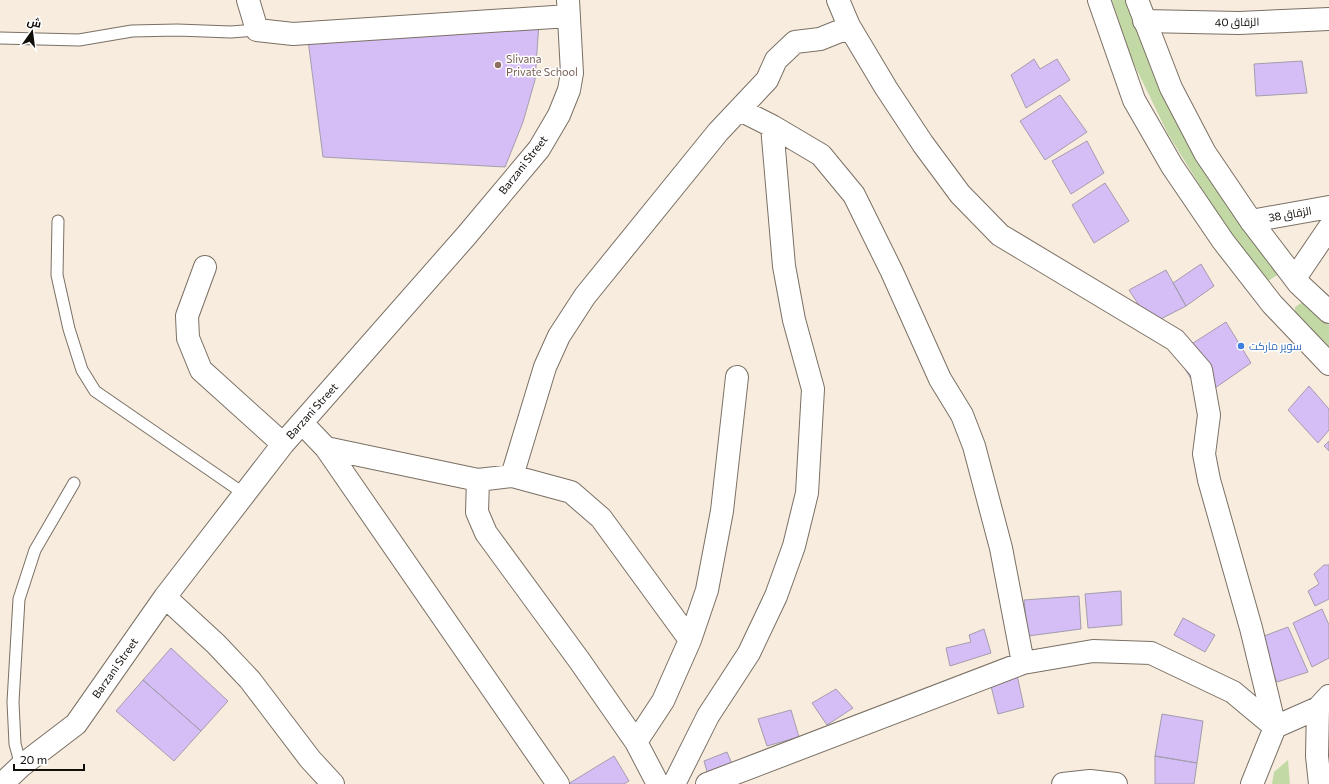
<svg xmlns="http://www.w3.org/2000/svg" width="1329" height="784" font-family="Commissioner,Cairo,sans-serif">
<style>
.green{fill:#c2d9a6}
.building{fill:#d5bef6;stroke:#a39dac}
.lines{fill:none;stroke-linecap:round;stroke-linejoin:round}
.lane-casing{stroke:#7a7064;stroke-width:13}
.street-casing{stroke:#7a7064;stroke-width:24}
.primary-casing{stroke:#7a7064;stroke-width:24}
.lane{stroke:#fff;stroke-width:11}
.street{stroke:#fff;stroke-width:22}
.primary{stroke:#fff;stroke-width:22}
.education-dot{fill:#8d6e63;stroke:#fff;stroke-width:1.5}
.shop-dot{fill:#3f7fe0;stroke:#fff;stroke-width:1.5}
.labels{text-anchor:middle;stroke-width:3;stroke-linejoin:round;paint-order:stroke}
.street-label{font-size:11px;fill:#120e0a;stroke:#fff}
.education-label{font-size:11px;fill:#785e54;stroke:#fff;text-anchor:start}
.shop-label{font-size:11px;fill:#366cbe;stroke:#fff;text-anchor:start}
</style>
<rect width="100%" height="100%" fill="#f7ecde"/>
<path class="green" d="M1112 0H1128L1279 274 1268 281 1232 236 1202 189 1168 134 1131 58Z
M1304 301 1329 325V347L1295 315V307Z
M1288 760 1290 784H1272L1274 772Z"/>
<path class="building" d="M539 23 535 80 523 122 505 167 323 157 308 40Z
M1034 59 1040 69 1057 59 1070 80 1026 108 1011 75Z
M1302 61 1307 93 1256 96 1254 64Z
M1060 95 1087 132 1045 160 1020 121Z
M1087 141 1104 173 1071 194 1052 161Z
M1105 183 1129 221 1094 243 1072 205Z
M1201 264 1214 286 1186 306 1173 283Z
M1166 270 1186 306 1151 324 1129 290Z
M1226 322 1251 363 1202 397 1176 354Z
M1309 386 1329 409V430L1318 443 1288 410Z
M1329 441V451L1324 446Z
M1324 565H1329V599L1315 606 1308 591 1319 584 1314 574Z
M1121 591 1122 625 1088 628 1085 594Z
M1079 596 1081 629 1028 636 1024 600Z
M1322 609 1329 625V658L1312 667 1293 623Z
M1183 618 1215 635 1205 652 1174 635Z
M1288 627 1308 672 1277 682 1256 639Z
M984 629 991 653 950 666 946 648 971 642 969 635Z
M171 648 228 701 201 731 143 680Z
M1017 675 1024 707 998 714 990 682Z
M143 680 201 731 174 761 116 711Z
M836 689 853 708 827 725 812 703Z
M791 710 799 737 767 746 758 719Z
M1162 714 1203 721 1197 763 1155 756Z
M727 752 733 766 708 775 704 761Z
M614 756 629 781 624 784H568Z
M1155 756 1197 763 1194 784H1155Z"/>
<g class="lines">
<g class="lane-casing">
<path id="lane" d="M0 38 79 40 132 31 177 30 231 32 257 30
M58 221 57 275 69 329 82 370 95 391 243 493
M21 766 15 744 13 702 19 599 35 550 74 483"/>
</g>
<g class="street-casing">
<path id="street" d="M248 0 257 30 293 34 569 16
M838 0 849 26 886 88 923 144 960 194 1000 235 1175 340 1201 370 1209 415 1204 454 1209 480 1251 628 1275 727 1252 784
M1144 21 1239 23 1329 19
M740 110 772 126 821 155 854 195 892 272 940 379 962 415 974 446 1001 548 1023 663
M1251 221 1329 207
M205 267 187 316 188 338 201 370 283 444
M1295 278 1329 228
M302 423 326 448 558 784
M326 448 478 480 512 476 571 492 601 518 690 640
M512 476 545 367 559 336 585 296 718 132 767 80 776 60 795 42 820 39 840 31 851 30
M478 480 477 512 486 533 579 660 636 742 658 784
M165 597 216 644 250 680 310 759 333 784
M1318 708 1317 756 1320 784
M636 742 663 701 690 640 707 590 722 511 737 377
M2 784 21 766 76 724 165 597 283 444 466 236 539 149 559 115 569 90 572 73 568 0
M674 784 708 716 749 653 776 596 794 546 807 493 813 389 794 320 784 266 772 126
M707 784 1023 663 1093 651 1151 653 1233 692 1275 727 1318 708 1329 696
M1063 784 1090 781 1116 784"/>
</g>
<g class="primary-casing">
<path id="primary" d="M1099 0 1134 100 1172 166 1223 241 1272 304 1329 364
M1137 0 1171 88 1205 153 1251 221 1299 284 1329 312"/>
</g>
<use href="#lane" class="lane"/>
<use href="#street" class="street"/>
<use href="#primary" class="primary"/>
</g>
<circle class="education-dot" cx="498" cy="65" r="4"/>
<circle class="shop-dot" cx="1241" cy="346" r="4"/>
<g class="labels">
<g class="street-label">
<text transform="translate(1237 22) rotate(-1)" y="4">الزقاق 40</text>
<text transform="translate(523 165) rotate(-52)" y="4">Barzani Street</text>
<text transform="translate(1290 214) rotate(-10)" y="4">الزقاق 38</text>
<text transform="translate(312 411) rotate(-48)" y="4">Barzani Street</text>
<text transform="translate(115 668) rotate(-55)" y="4">Barzani Street</text>
</g>
<g class="education-label">
<text x="506" y="63">Slivana<tspan x="506" dy="13">Private School</tspan></text>
</g>
<g class="shop-label">
<text x="1249" y="350">سوپر مارکت</text>
</g>
</g>
<g transform="translate(32 32) rotate(14)" stroke="#ffffff" stroke-width="3" paint-order="stroke">
<path d="M0-3L7 15L0 10L-7 15Z" fill="#120e0a"/>
<text y="-6" font-size="11" font-weight="bold" text-anchor="middle" fill="#120e0a">ش</text>
</g>
<path d="M14 764v6h70v-6" fill="none" stroke="#120e0a" stroke-width="2"/>
<text x="20" y="764" font-size="12" fill="#120e0a" stroke="#ffffff" stroke-width="3" paint-order="stroke">20 m</text>
</svg>
